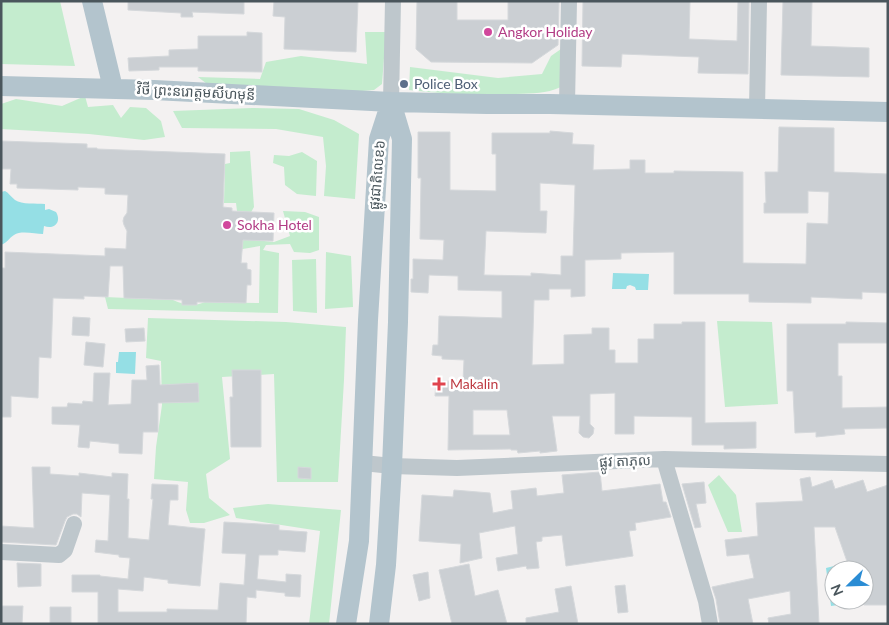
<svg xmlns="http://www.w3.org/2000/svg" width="889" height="625" font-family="Lato,'Noto Sans Khmer',sans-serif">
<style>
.green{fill:#c4ecce}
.water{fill:#95dfe5}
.building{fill:#cbcfd3;stroke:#d5d8db;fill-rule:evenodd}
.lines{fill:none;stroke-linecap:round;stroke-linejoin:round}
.minor{stroke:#bec7cc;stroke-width:16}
.major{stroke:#b3c4cd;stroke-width:20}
.hotel-dot{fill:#d1479c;stroke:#fff;stroke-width:2}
.service-dot{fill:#5c6f8a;stroke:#fff;stroke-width:2}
.health-dot{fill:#e0444e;stroke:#fff;stroke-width:2}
.labels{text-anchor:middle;stroke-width:5;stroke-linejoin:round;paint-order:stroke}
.hotel-label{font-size:14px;fill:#b23c85;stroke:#fff;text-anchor:start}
.service-label{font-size:14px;fill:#4e5e75;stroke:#fff;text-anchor:start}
.street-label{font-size:14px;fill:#4a565c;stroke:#fff}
.health-label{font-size:14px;fill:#be3a42;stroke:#fff;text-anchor:start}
</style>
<rect width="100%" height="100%" fill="#f3f1f1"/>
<path class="green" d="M1 1H60L75 66 1 64Z
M365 32H386L382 84 374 90 350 92 211 87 198 77 260 79 266 62 301 56 367 64Z
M561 49V87C545 94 534 93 516 94 480 96 445 94 409 90L410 67 498 78 542 74 551 56Z
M85 96 88 107 113 105 121 118 130 107 146 108 161 121 165 137 144 140 89 134 1 129V104L16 99 62 106Z
M252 108 299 109 334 120 359 134 355 199 324 196 326 166 323 137 276 129 182 128 173 111Z
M250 151 254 207 250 214 237 211 236 203H224L225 164 230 163V152Z
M302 152 317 161 316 196 297 194 285 185 284 167 273 163 274 155 289 156Z
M283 211 305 212 319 217V250L310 253 294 252 290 244 266 245 263 250 279 253 278 313 108 309 105 297 173 300C184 305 193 307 205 302L259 303 260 246 225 252 235 234 255 240 274 242 290 236Z
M326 252 351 256 353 307 325 309Z
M316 259 317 313 293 311 292 260Z
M148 318 286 322 346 327 344 380 338 482H277L274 374 222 377 230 459 206 474 209 498 230 515 204 523H190L186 510 188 482 154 479 156 447 162 405 161 361 146 358Z
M717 321 772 322 778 404 725 407Z
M719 475 736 495 742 532H728L708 485Z
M268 504 341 510 329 624H309L320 531 236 518 233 508Z"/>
<path class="water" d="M5 191C9 193 11 197 15 200 22 205 36 203 45 204V210L49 209 56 212C62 222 54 230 44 226L43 234C35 234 21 230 14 235 9 238 7 243 1 245V192Z
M613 273 649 274 648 290H636L635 287 630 285 627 286 626 289H612Z
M119 352H136L135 374 116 373V362H118Z
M838 565 840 570H834V600H848L845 604 831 606 826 568Z"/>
<path class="building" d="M128 1H244V14L192 12 193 17H181V13L128 10Z
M274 1H358L356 52 284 49 285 17 273 16Z
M417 1H457V20H508V1H559L558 45 532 63 431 62 416 49Z
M583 1H690L689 39 737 41 738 1H749L748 74 698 73 699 57 622 54 621 67 582 66Z
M783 1H812L811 46 869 48V77L781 75Z
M247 32 262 33V72L198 71V67H159V70L129 71 128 58 169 56V50L198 49V36H247Z
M779 127 834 128V172L888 174V293L862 292V299L811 297V303L749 302V294H674V252L621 253V259L585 260V296L571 297V289H549V300H534L532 365 564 364V335L592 334V328H609V350H615V363H638V339H654V324H682V322H705V423L756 422V448L724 449V445H692V417L634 416V434H615V393L590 394V424L594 428 593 434 589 438 583 437 579 433 580 416H552L557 451 540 453V451L518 453 517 450H511V449L448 450 449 396H435L436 381H463L464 360 442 359V356L432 355 433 345H438L439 316 502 318V291L458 290V276L429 275 428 293 411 292V279H413V259L443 260 444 240 420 239 421 178H418V132H450V190L496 191V154H492V133H550V131L573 133 572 144 594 145 593 170 630 169V160H645V173H674V171L743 172V263L806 264 807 223 828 224 829 192 808 191V213H764V203H766L765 172H778ZM540 183 575 185 573 256H561V275L531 273V276L484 275 486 231 546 233 547 211H540ZM473 410H507L510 435H473Z
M1 141 87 144V148H97V149L225 154 223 207 232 208V211L274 213 273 241 243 240 241 263H247V269L251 270V285H247L246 303 197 302V305H182V300L124 298 123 266H110L108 297 84 296V299L53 298 51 358 39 357 38 398 11 396V417H1V268H5V252L105 256V248L126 249 127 231 124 225 123 221 124 217 127 213 128 195 105 194V188L78 187V190L17 188V184H10L11 169H1Z
M73 317 90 318 89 336 72 335Z
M846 322 888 323V343H838V376H842V408L888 407V428L844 429 845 434 816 437V432L795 433 793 391H787V324H846Z
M144 328 145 341 126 342 125 329Z
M86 342 105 344 103 367 84 365Z
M159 365 160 385 198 383 199 402 158 403V432H143L142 454 119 453V444L90 441 89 448 78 447 80 425 52 424V407H67L68 403 82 404 83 401 93 402 94 373H110L108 405 131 404 132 380H147L146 366Z
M232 370H261V447H231L230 397H233Z
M32 467H50V474L79 476V473L112 477V473L128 474 127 499H129L128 538 149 540 153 499H151L152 484 178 485V500H170L168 525 205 529 200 586 168 583V580L144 577 143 591 118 589V612H167V609L218 610 220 583 244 585 246 554 222 553 224 522 279 525V530L307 532 305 552 278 550V555H259L257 579 286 582V574L301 575 300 597 285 596V593L256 590V598L247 597 246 624H98V592H72V575H100V576L128 579 130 558 119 557V555L95 552 96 540 108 541 110 495 82 493 81 517 77 514H73L67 517 65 521 56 545 1 542V526L34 528Z
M298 467 311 468V479L298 478Z
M600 472 602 491 660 484 663 502H666L671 517 635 523 636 530 629 531 633 556 566 566 562 535 542 537V541L536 542 539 568 527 569 526 566 498 571 496 558 518 554 515 526 479 533 482 558 460 563 461 544 419 541 422 495 453 497 454 490 490 493 493 513 513 509 511 491 536 488 537 496 564 493 562 475Z
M810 477 812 487 832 480 835 489 863 480 867 492 888 485V605H864V570H850L835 527H814L819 624H769L768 618 791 614 790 591 748 599 753 624H720L716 599 712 587 754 578 749 554 727 556 725 540 758 536 756 503 803 501 800 479Z
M704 482 706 503 696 504 701 527 695 528 682 484Z
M17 563 41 564V586L18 587Z
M469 564 475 596 498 590 507 624H452L439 570Z
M428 572 430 598 419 601 413 575Z
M625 585 628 612 618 613 615 586Z
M571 586 578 624H526V618L559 612 555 589Z
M1 606H23L22 624H1Z
M50 607H71V624H50Z"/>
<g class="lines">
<path class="minor" d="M391 102 393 1
M567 104 569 1
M757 109 759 1
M664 459 706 601 710 624
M363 463 392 466 457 468 664 459 888 464
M1 552 59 555 65 550 74 524"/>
<path class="major" d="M92 1 113 88
M1 86 154 90 391 102 487 104H550L888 112
M346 624 359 541 368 320 379 139 391 102
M379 624 386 565 392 466 398 322 402 139 391 102"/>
</g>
<g class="hotel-dot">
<circle cx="488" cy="32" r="5"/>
<circle cx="227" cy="225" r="5"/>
</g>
<circle class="service-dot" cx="404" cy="84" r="5"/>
<path class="health-dot" d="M436.5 376.5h5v5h5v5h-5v5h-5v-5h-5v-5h5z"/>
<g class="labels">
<g class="hotel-label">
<text x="498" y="37">Angkor Holiday</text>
<text x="237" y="230">Sokha Hotel</text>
</g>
<g class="service-label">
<text x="414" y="89">Police Box</text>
</g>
<g class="street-label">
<text transform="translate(196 92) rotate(3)" y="5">វិថី ព្រះនរោត្ដមសីហមុនី</text>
<text transform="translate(377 175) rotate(-85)" y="5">ផ្លូវជាតិលេខ៦</text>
<text transform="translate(625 461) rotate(-2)" y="5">ផ្លូវ តាភុល</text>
</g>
<g class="health-label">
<text x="450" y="389">Makalin</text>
</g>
</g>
<rect width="889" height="625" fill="none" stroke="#4a565c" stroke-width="5"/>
<g transform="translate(849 585) rotate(247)"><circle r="24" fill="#ffffff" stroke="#b7bbbe"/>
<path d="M0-4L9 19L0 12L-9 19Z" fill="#2a8cd4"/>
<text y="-8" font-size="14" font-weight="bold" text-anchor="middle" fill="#4a565c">N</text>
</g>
</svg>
